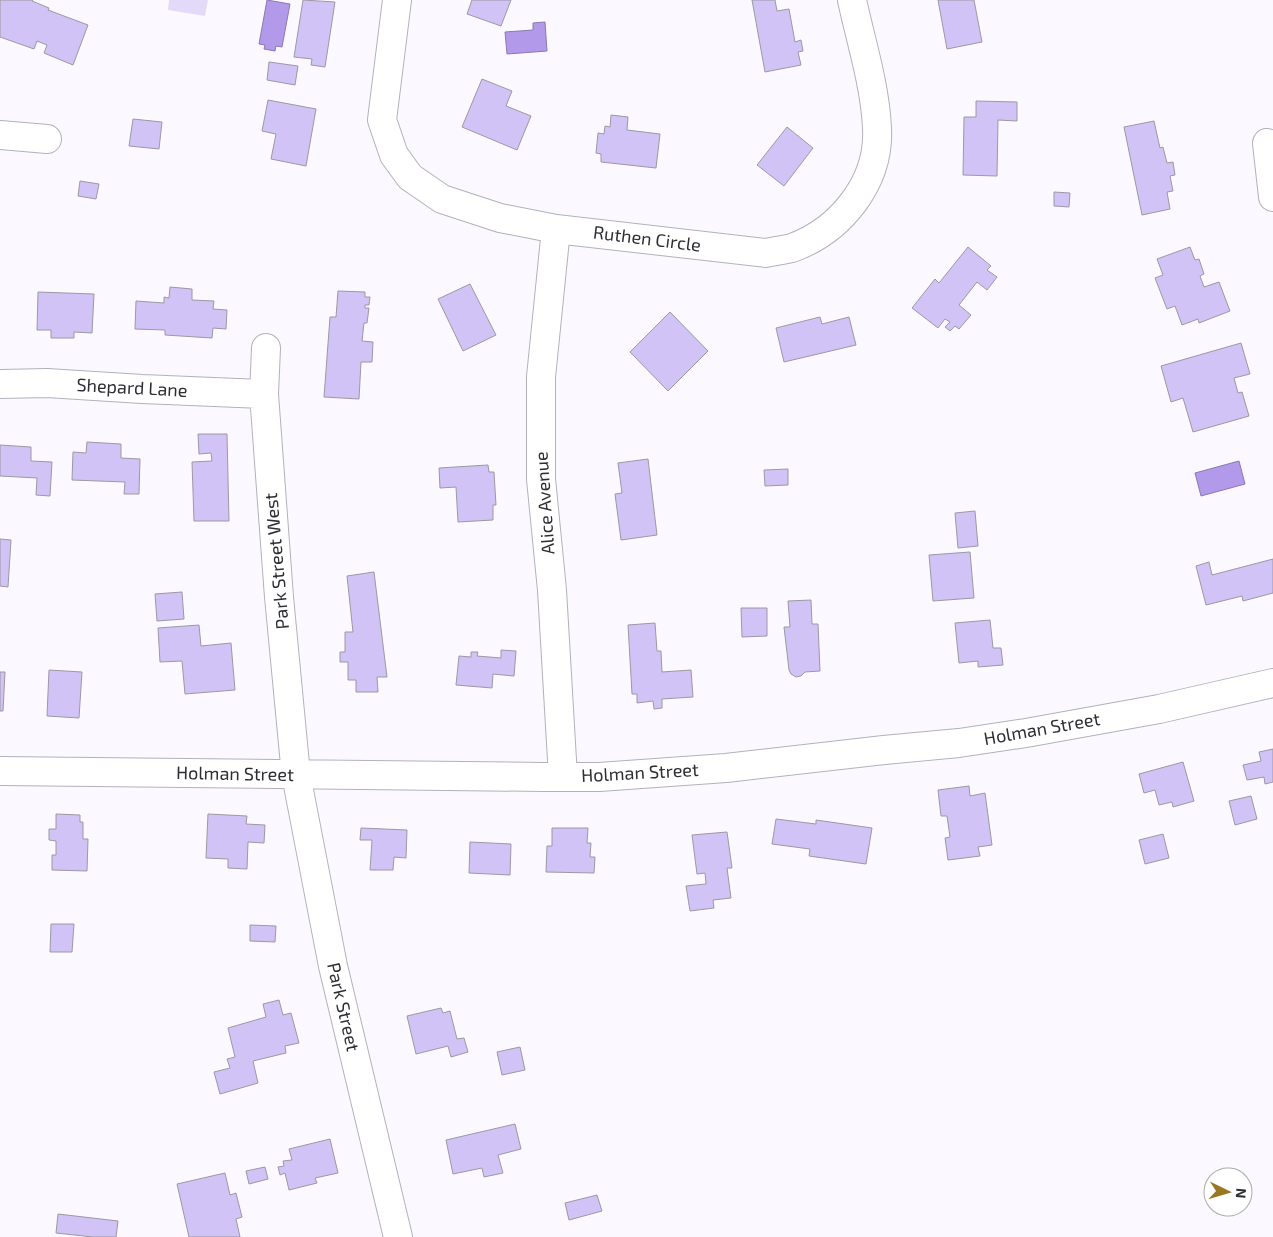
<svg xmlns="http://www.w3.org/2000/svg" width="1273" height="1237" font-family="'Exo 2',sans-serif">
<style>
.green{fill:#e3dafa}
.water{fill:#b299ea;stroke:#8a79b3}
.building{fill:#d1c3f5;stroke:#9c98a5}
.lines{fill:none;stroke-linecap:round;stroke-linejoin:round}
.minor-casing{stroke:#b3b0bd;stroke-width:30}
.minor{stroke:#fff;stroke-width:28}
.labels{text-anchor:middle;stroke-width:4.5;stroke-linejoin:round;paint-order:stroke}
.street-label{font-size:18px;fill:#2e2d32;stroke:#fff}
</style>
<rect width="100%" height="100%" fill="#fbf9ff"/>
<path class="green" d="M169 0H208L205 16 168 10Z"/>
<path class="water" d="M267 0 290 4 282 47 276 46 275 51 264 49 265 45 259 44Z
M545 22 547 51 507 54 505 32 533 30V23Z
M1239 461 1245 484 1201 496 1195 473Z"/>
<path class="building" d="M0 0H33L32 1 49 8 48 10 88 25 73 65 44 53 47 45 37 41 34 49 0 37Z
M303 0 335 2 325 67 311 65 312 59 294 57Z
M472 0H511L501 26 467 14Z
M752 0H775L777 11 789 9 795 42 801 40 803 51 798 52 801 65 765 72Z
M938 0H974L982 42 947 49Z
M269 62 298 66 295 85 267 80Z
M482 79 512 91 506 106 531 116 517 150 462 127Z
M268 100 316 109 306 166 271 159 276 134 262 131Z
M976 101 1017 102V121L998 120 997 176 963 175 964 117H976Z
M611 115 628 117 627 130 660 134 656 168 601 162V154L596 153 598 133 604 134 605 126 610 127Z
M133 119 162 122 159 149 129 146Z
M1154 121 1160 148 1163 147 1167 163 1173 162 1175 175 1170 176 1173 191 1167 192 1170 209 1142 215 1124 127Z
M787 127 813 148 784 186 757 165Z
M80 181 99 184 96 199 78 196Z
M1054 192 1070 193 1069 207 1054 206Z
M968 247 991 266 987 270 997 277 987 290 977 282 959 305 971 315 959 329 955 326 950 331 945 327 950 322 945 319 938 328 912 308 935 279 939 283Z
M1190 247 1195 260 1199 259 1204 274 1200 276 1204 287 1219 282 1230 311 1199 323 1198 319 1182 325 1175 306 1167 309 1155 278 1163 275 1157 259Z
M470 284 496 335 463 351 438 299Z
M170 287 192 289V300L214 301 213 309 227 310 226 329 213 328 212 338 165 335V330L135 329 136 301 164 303V297L169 298Z
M338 291 365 292V297H370L369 305H365V308H369L367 323H364L362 341 373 342 372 362H361L359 399 324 397 330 317H336Z
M38 292 94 294 92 333 74 332V338H51V330H37Z
M670 312 708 351 668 391 630 352Z
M820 317 822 324 849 317 856 345 784 362 776 328Z
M1241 343 1250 374 1234 378 1238 393 1242 392 1249 416 1193 432 1183 398 1171 402 1161 366Z
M198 434H227L229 521H194L192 462 212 461 211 453 199 454Z
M87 442 121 444V458L140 459 139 494H124L125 482 72 480 73 452 86 453Z
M0 445 31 447V461L52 462 50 496 36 495 37 478 0 476Z
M648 459 657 535 621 540 615 494 622 493 618 463Z
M488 465 489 472H494L496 505H493V520L458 522 456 487 440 488 439 468Z
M788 469V485L765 486 764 470Z
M975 511 978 546 958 548 955 513Z
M0 539 11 540 8 587 0 586Z
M970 552 974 598 933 601 929 555Z
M1273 559V593L1243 601 1242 596 1206 605 1196 566 1209 562 1212 575Z
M374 572 387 677H377L378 692H356V680H348V662H340V652H345V632H353L347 576Z
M182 592 184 619 157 621 155 594Z
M811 600 812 624H818L820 671 805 672 801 676 796 677 791 674 789 670 784 627H790L788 601Z
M741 608H767V636L742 637Z
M990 620 993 648H1001L1003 665 978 667V661L959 663 955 623Z
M655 623 657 651H661L662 672 691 670 693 697 662 699V708L654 709 653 701 637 703V694H632L628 625Z
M199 625 201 646 231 643 235 690 185 694 182 661 160 662 158 628Z
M501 650 516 651 514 676 493 674 492 688 456 685 459 656 471 657V652H478L477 656 501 658Z
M49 670 82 672 79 718 47 716Z
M0 672H5L3 711H0Z
M1273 749V782L1265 784 1264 777 1247 780 1243 765 1261 761 1259 752Z
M1183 762 1194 801 1173 807 1172 802 1159 805 1155 790 1144 793 1139 774Z
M969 786 970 796 985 793 992 845 978 847 980 856 948 860 945 838 950 837 947 816H941L938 790Z
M1251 796 1257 819 1235 825 1229 801Z
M56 814 80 815V822H83V839H88L87 871 52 870V855H56V841L49 840V829H56Z
M208 814 247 816 246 824 265 825 264 843 248 842 247 869 228 868V859L206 858Z
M776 819 816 824V820L872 828 866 864 809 856 810 849 772 844Z
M361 828 407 830 406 858 394 857 393 870H370L372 840H360Z
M552 828H588L587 843H591L590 857H595L594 873 546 872 547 846H552Z
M727 832 732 868H727L731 898 713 900 714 908 690 911 686 886 706 884 705 873 697 874 692 835Z
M1163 834 1169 858 1145 864 1139 840Z
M470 842 511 844 510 875 469 873Z
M51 924H74L72 952H50Z
M250 925 276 926 275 942 250 941Z
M279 1000 283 1015 291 1013 299 1043 285 1046 286 1053 253 1061 258 1083 220 1094 214 1072 230 1068 227 1059 235 1057 228 1028 266 1017 263 1004Z
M441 1008 443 1013 450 1011 457 1039 464 1038 468 1052 451 1057 448 1046 416 1054 407 1016Z
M520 1047 525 1070 502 1075 497 1052Z
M515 1124 521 1149 498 1155 503 1173 484 1177 482 1168 453 1174 446 1140Z
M330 1139 338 1173 315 1178 317 1183 289 1190 285 1173 280 1175 278 1167 284 1166 283 1161 292 1160 289 1149Z
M265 1167 268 1179 249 1184 246 1171Z
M225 1173 230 1195 236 1193 242 1217 236 1219 240 1237H189L177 1184Z
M597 1195 602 1211 569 1220 565 1203Z
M58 1214 118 1221 116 1237H93L56 1233Z"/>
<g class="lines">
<g class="minor-casing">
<path id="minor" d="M397 0 382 120 394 155 410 177 442 199 500 218 556 229 766 253C774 251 784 250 792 248 841 230 880 182 877 128 875 85 861 42 852 0
M0 135 47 139
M1267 143 1273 197
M556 229 541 377V479L552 590 563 777
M266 348 264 394 279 597 296 775 333 966 398 1237
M0 384 47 383 142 389 264 394
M0 771 544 777H599L726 768 884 750 959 743 1026 733 1159 709 1273 683"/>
</g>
<use href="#minor" class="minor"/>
</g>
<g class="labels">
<g class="street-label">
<text transform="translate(647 239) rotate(7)" y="6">Ruthen Circle</text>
<text transform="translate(132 388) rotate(3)" y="6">Shepard Lane</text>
<text transform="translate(545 503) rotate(-94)" y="6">Alice Avenue</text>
<text transform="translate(277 561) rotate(-95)" y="6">Park Street West</text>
<text transform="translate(1042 729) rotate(-10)" y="6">Holman Street</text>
<text transform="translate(640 773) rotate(-3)" y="6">Holman Street</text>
<text transform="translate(235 774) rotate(1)" y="6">Holman Street</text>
<text transform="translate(343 1007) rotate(77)" y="6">Park Street</text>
</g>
</g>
<g transform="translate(1228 1192) rotate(95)"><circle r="24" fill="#ffffff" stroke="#ababad"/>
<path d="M0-4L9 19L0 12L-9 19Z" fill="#987922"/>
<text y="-8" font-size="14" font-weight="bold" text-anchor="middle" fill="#2e2d32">N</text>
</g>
</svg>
